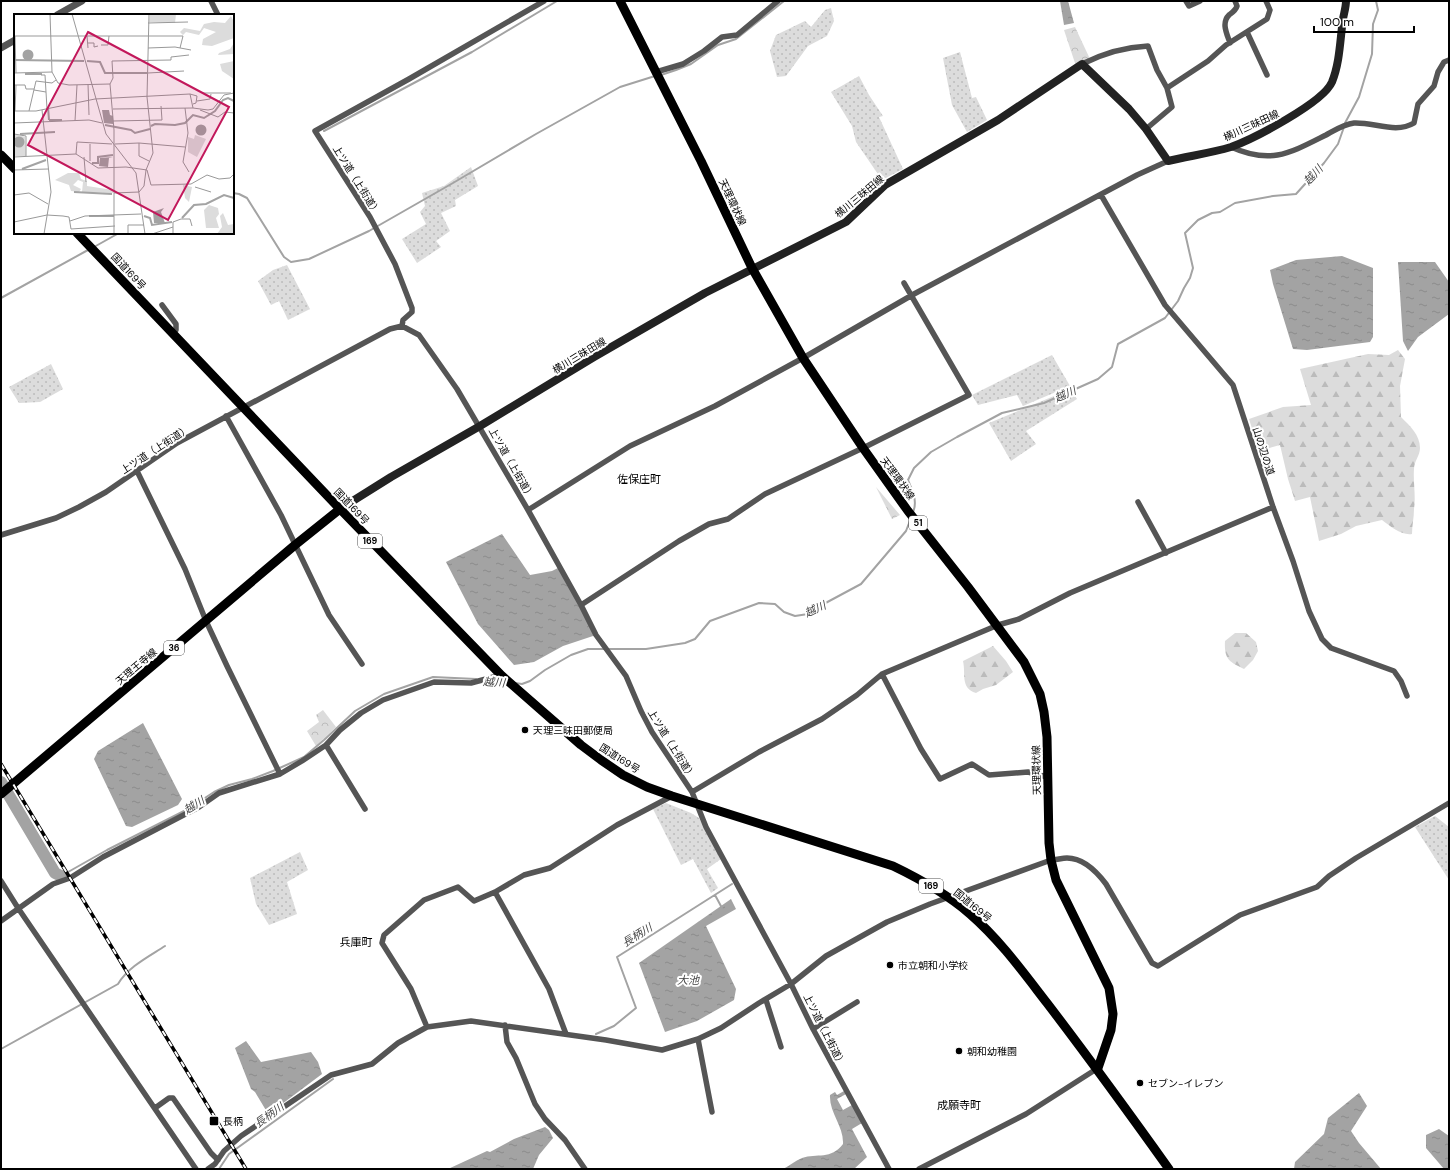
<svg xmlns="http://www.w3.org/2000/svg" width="1450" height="1170" font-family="'DM Sans','Noto Sans JP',sans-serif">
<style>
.grass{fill:url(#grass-dots)}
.forest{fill:url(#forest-firs)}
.park{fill:url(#park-crowns)}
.water{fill:url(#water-ripples)}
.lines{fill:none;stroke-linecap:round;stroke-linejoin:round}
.stream{stroke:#a3a3a3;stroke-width:2}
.river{stroke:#a3a3a3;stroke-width:12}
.minor{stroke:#555;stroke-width:5.5}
.tertiary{stroke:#555;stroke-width:7}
.secondary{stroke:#222;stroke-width:8}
.primary{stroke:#000;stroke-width:9}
.trunk{stroke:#000;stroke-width:9}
.rail-casing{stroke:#000;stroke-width:3.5}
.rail{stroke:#fff;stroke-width:2;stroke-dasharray:6;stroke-linecap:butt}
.poi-dot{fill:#000;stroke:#fff;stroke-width:1.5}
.labels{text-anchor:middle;stroke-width:4;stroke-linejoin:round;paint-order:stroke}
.shield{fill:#fff;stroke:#4c4c4c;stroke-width:1}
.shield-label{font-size:9px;font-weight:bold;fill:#000}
.street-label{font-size:10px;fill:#000;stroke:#fff}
.poi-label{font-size:10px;fill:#000;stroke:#fff;text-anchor:start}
.water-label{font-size:11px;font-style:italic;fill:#444;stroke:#fff}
.neighbourhood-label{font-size:11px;fill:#000;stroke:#fff}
.inset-river{fill:none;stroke:#a3a3a3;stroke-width:2}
.inset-road{fill:none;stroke:#999;stroke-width:1}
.view{fill:#c2185b;fill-opacity:0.15;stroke:#c2185b;stroke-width:2}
.inset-edge{fill:none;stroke:#000;stroke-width:2}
</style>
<defs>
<pattern id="grass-dots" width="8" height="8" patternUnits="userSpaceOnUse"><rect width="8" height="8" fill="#dcdcdc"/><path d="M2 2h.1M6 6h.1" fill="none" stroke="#bbb" stroke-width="1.8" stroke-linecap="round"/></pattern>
<pattern id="forest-firs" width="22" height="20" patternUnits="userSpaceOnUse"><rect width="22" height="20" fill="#dcdcdc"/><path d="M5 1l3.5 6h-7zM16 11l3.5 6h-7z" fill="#bbb"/></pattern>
<pattern id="park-crowns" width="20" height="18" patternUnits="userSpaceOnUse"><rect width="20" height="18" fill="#dcdcdc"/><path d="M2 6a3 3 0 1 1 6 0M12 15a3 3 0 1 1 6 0" fill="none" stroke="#bbb"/></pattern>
<pattern id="water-ripples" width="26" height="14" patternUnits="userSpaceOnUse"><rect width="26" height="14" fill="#a3a3a3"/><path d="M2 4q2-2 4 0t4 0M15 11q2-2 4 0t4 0" fill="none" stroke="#8b8b8b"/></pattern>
</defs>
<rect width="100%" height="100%" fill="#fff"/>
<path class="grass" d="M831 8 834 21 827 36 808 46 786 76 777 77 770 51 776 35 805 21 811 27 825 10Z
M960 52 972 98 976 97 987 120 967 132 952 105 943 58Z
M859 76 869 95 883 116 879 117 903 169 882 180 856 142 852 126 831 92Z
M471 167 478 186 455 200 456 206 441 213 450 231 436 241 441 247 417 263 402 239 426 224 420 212 425 206 422 193 444 186Z
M287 265 310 309 288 320 279 301 271 305 258 281 273 270Z
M1052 355 1070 386 1023 406 1017 395 978 405 972 395Z
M51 364 63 389 40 402 19 403 9 387Z
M1071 389 1077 399 1026 431 1036 444 1011 461 989 423Z
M666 803 691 813 699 818 721 859 707 869 718 888 711 893 693 859 681 865 653 809Z
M1435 816 1449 827V880L1415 827Z
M300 852 308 870 287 882 297 914 269 925 256 904 250 878Z"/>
<path class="forest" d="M1398 350 1405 359 1400 386 1401 417C1410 426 1420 435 1420 448 1420 456 1414 461 1414 469 1413 482 1416 496 1414 509 1414 518 1412 525 1412 534 1402 536 1390 526 1382 520L1356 526 1341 534 1319 541 1310 497 1295 501 1288 479 1280 445 1259 451 1249 419 1283 407 1311 405 1300 369 1368 354 1389 355Z
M1235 633H1246L1256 642 1258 651 1253 660 1244 669C1229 662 1224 659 1225 641Z
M993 646 1006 661 1013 672 996 685 983 689 976 693C960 688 966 674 963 661Z"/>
<path class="park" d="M1075 27 1090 59 1076 66 1064 30Z
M876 487 900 515 892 519Z
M323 710 336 727 316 746 307 731 319 722 316 715Z"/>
<path class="water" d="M1060 1H1068L1074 23 1064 25Z
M1342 256 1373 268V337L1370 342 1307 350 1293 349 1273 284 1270 270 1296 260Z
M1398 262H1435L1449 282V314L1418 337 1408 351 1403 341Z
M502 534 530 575 552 571 560 567 596 635 563 646 534 662 514 665 478 624 446 562Z
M143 723 182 799 178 805 132 827 126 826 94 759 98 751Z
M731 899 736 909 706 926 736 989 734 1000 697 1021 665 1032 639 963Z
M246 1041 261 1062 311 1052 318 1062 322 1074 270 1113 267 1112 255 1092 251 1089 235 1048Z
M844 1091 846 1094 837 1099 843 1110 852 1105 862 1123 852 1129 867 1157 854 1169H783C789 1166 795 1161 802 1158 817 1153 831 1160 843 1144 844 1126 829 1113 830 1095L835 1092 837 1095Z
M1359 1093 1367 1106 1351 1131 1359 1143 1381 1169H1294L1295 1162 1324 1134 1328 1118Z
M545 1127 549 1130 553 1138 539 1155 533 1169H448L487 1151 490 1152 514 1139Z
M1439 1129 1449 1136V1169H1444L1426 1148V1135Z"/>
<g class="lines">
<path class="stream" d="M661 75 676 70 691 64 718 45 736 39 784 1
M1345 123 1359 97 1372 54 1373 24 1378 10 1376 1
M324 131 472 52 557 1
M233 193 239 194 247 198 284 257 291 262 309 259 369 231 453 183 536 134 620 87 655 76
M94 247 119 233
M1 298 88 250
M913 512C918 501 912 490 908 480L914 468 931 452 957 437 1002 413 1044 403 1098 379 1112 367 1118 344 1165 318 1178 301 1184 288 1190 278 1193 268 1185 233 1198 220 1212 213 1220 212 1235 203 1273 196 1296 194 1324 163 1338 144 1344 127
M491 680 502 681
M515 683 522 684 530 681 545 670 571 655 588 649H646L685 643 695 639 710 621 759 603 775 604 784 612 795 616 808 614 820 606 861 584 906 531 911 518
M61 876 107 850 188 809 214 792 229 785 252 779 273 771 304 757 324 740 355 711 384 694 433 677 476 679
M715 895 722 908
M596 1034 614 1026 636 1008 617 957 732 884
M1 1049 118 984C128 967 148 957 165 946
M219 1169 229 1154 333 1079"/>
<path class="river" d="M1 782 55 873 61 876"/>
<path class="minor" d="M211 1 218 15
M544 1 409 79 315 131 370 217 395 264 412 308V312L403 320 402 326 419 335 457 389 528 510 581 605 596 635 626 676 641 711 652 732 692 792 706 827 791 984 813 1029 889 1169
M1186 1 1189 6 1200 1
M1247 32 1267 75
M1230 43C1227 34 1221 23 1229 15 1233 12 1236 10 1237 6L1235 1
M1082 64C1102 54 1126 47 1148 46L1157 70 1167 88 1172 107 1146 129
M656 72 683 64 704 51 722 37 737 35 778 1
M1167 88 1208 61 1226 45 1267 19 1270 10 1266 1
M1231 147C1271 165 1290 153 1326 135 1335 130 1344 124 1354 123 1374 122 1396 134 1414 123L1418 104 1434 86 1438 72 1444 62 1449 60
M1101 195 1165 305 1233 385 1273 507 1293 561 1309 611 1322 639 1331 648 1394 671 1401 681 1407 696
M162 305 176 324V330L172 333
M226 416 281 515 329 615 362 664
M137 471 185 569 206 621 227 666 280 774
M1138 502 1166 553
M528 510 630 446 715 406 803 358 914 294 1137 175 1168 161
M1 535 56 518 79 507 106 492 177 443 390 329 402 326
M581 605 679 541 709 524 728 519 765 494 863 448 969 395 904 283
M882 674 921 749 940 779 972 764 989 775 1028 772 1047 777
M326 745 365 809
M692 792 759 752 822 719 857 695 882 674 998 625 1019 619 1070 593 1273 507
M1 881 18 908 196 1169
M495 892 549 989 566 1034
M1 921 53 884 70 878 103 857 199 807 219 793 280 774 302 761 326 745 340 730 361 713 383 700 434 682 471 683 501 675
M766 1000 781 1047
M505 1025 507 1042 516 1058 535 1104 545 1119 565 1140 585 1169
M427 1027 411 989 382 943 384 935 424 900 458 887 474 901 495 892 524 875 550 868 617 825 672 796
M813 1029 857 1002
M698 1039 712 1112
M155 1108 169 1098H173L211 1153 218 1160
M208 1169 215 1164 224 1151 241 1136 331 1075 372 1064 398 1043 427 1027 471 1021 606 1040 662 1050 698 1039 721 1028 759 1003 791 984 826 956 887 922 930 904 1051 860C1056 860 1062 858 1067 858 1084 858 1097 872 1106 884L1152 963 1158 966 1240 915 1317 887 1329 876 1356 858 1449 803
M919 1169 1026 1114 1098 1068"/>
<path class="tertiary" d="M57 15 82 1
M1 48 15 40"/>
<path class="secondary" d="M340 509 391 477 480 426 594 357 705 293 846 222 885 185 998 120 1082 64 1129 109 1146 129 1168 161C1189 156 1211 153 1231 147 1253 139 1323 103 1332 82 1340 62 1340 40 1343 19 1344 13 1346 7 1346 1"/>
<path class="primary" d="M620 1 701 161 752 268 803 358 863 448 908 511 968 587 1024 662 1040 694 1044 712 1047 737 1049 843 1051 860 1056 880 1109 988 1113 1014 1111 1030 1098 1068
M1 794 295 545 340 509"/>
<path class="trunk" d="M1 155 15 169
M77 233 340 509 501 675 581 745 601 760 623 775 647 787 672 796 893 866C920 879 947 894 970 914 1000 940 1023 972 1047 1003 1089 1058 1129 1113 1169 1169"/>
<g class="rail-casing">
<path id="rail" d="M1 764 246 1169"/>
</g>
<use href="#rail" class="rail"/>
</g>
<g class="poi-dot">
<circle cx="525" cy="730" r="4"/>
<circle cx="890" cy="965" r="4"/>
<circle cx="959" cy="1051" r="4"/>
<circle cx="1140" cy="1083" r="4"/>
<rect x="209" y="1116" width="10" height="10" rx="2"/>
</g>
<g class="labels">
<g class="shield">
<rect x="909" y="516" width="18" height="14" rx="3"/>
<rect x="358" y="534" width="24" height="14" rx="3"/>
<rect x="164" y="641" width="20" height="14" rx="3"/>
<rect x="919" y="879" width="24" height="14" rx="3"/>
</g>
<g class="shield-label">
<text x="918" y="526">51</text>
<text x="370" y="544">169</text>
<text x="174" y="651">36</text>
<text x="931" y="889">169</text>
</g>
<g class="street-label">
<text transform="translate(1251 125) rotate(-25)" y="4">横川三昧田線</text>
<text transform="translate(357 180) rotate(58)" y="4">上ツ道（上街道）</text>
<text transform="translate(859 196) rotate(-40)" y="4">横川三昧田線</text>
<text transform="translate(733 202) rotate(65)" y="4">天理環状線</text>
<text transform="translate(129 271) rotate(47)" y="4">国道169号</text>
<text transform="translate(579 355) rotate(-31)" y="4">横川三昧田線</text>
<text transform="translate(155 449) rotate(-33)" y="4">上ツ道（上街道）</text>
<text transform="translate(1264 451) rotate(72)" y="4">山の辺の道</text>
<text transform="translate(512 463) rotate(60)" y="4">上ツ道（上街道）</text>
<text transform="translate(898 478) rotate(54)" y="4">天理環状線</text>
<text transform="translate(352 506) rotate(46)" y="4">国道169号</text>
<text transform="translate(136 666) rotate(-40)" y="4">天理王寺線</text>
<text transform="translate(672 744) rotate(58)" y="4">上ツ道（上街道）</text>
<text transform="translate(620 758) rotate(32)" y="4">国道169号</text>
<text transform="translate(1036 770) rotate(-91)" y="4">天理環状線</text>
<text transform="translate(973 905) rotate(39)" y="4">国道169号</text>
<text transform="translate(825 1030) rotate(63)" y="4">上ツ道（上街道）</text>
</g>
<g class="poi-label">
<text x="533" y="734">天理三昧田郵便局</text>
<text x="898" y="969">市立朝和小学校</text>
<text x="967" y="1055">朝和幼稚園</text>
<text x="1148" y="1087">セブン-イレブン</text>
<text x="223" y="1125">長柄</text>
</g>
<g class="water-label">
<text transform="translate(1313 175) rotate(-48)" y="4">越川</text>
<text transform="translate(1065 394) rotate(-24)" y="4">越川</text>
<text transform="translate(815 609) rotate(-25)" y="4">越川</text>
<text transform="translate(494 682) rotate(4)" y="4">越川</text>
<text transform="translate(194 805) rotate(-32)" y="4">越川</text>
<text transform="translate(637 935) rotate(-32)" y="4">長柄川</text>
<text x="688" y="984">大池</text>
<text transform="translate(269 1115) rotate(-36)" y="4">長柄川</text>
</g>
<g class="neighbourhood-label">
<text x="639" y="483">佐保庄町</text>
<text x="356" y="946">兵庫町</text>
<text x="959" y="1109">成願寺町</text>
</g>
</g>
<g transform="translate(14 14)">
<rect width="220" height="220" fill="#fff"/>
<path d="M169 171 178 173 175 188 171 184Z" fill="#dcdcdc"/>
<path d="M217 2 220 8V24L198 32 188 31 189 25 202 18 190 14 185 21 172 18 169 21 166 18 170 14 186 17 190 10 200 8 211 9ZM220 29V40L204 41 205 39 216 35ZM220 47V65L208 57 206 50ZM181 121 192 125 183 143 174 138V123L180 125ZM54 159H65L67 165 73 167V172L99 176V179L68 178 69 168 64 166 59 171 67 175 65 178 57 177 55 171 41 166ZM195 191 204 194 205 200 202 204 205 214H192L190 196ZM209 199 214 211 220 210V220H203L208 213 206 202Z" fill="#dcdcdc"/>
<path d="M0 120 11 123 12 142H0Z" fill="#dcdcdc"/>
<path d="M136 0H162L161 9 135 8Z" fill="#dcdcdc"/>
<path d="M8.5 41a5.5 5.5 0 1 1 11 0a5.5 5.5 0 1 1-11 0ZM88 96H95L96 101 99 102V110L90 109ZM181.5 116a5.5 5.5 0 1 1 11 0a5.5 5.5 0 1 1-11 0ZM-0.5 128a5.5 5.5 0 1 1 11 0a5.5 5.5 0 1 1-11 0ZM99 143 95 144 94 153 85 152 86 144ZM150 194 147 198 151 209H140L139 198Z" fill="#a3a3a3"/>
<path class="inset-river" d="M0 46 70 47M73 47 86 48 91 59H133M11 60H28M34 93 35 106M35 106H48M91 111 117 116 121 119 136 115M137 112 141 110 161 111 171 109 179 101 190 104 201 97 209 86 214 84 220 87M6 120 41 118M78 149H84V143L99 141M8 155 32 146M60 178 98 180M75 202H100M130 202 136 204 138 211 158 208M168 204 180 191 192 190 210 181 220 184"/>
<path class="inset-road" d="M36 0 38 58 44 69 55 71 96 70M58 0 92 120 122 159 131 220M134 9 174 8M0 22H169L166 34M1 22 2 59M73 22 74 34M74 29H80V33L84 32M87 31H94L95 22M134 34 161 33 177 36M0 59 38 58M134 59 170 57M27 61H31L33 95M22 67 38 69 42 66M74 70 75 101M0 71H11L12 75H20M20 76 32 78M189 79H217M176 80 183 82 182 89 179 90M183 87 196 85 197 80M171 94 174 119 169 148 175 158M99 95 179 94M28 96 37 178 30 220M186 96 204 103 211 98 220 99M0 97H22L81 85 176 80 179 94 194 96 199 95 210 81 220 79M1 97 2 71M15 97 22 67M61 107 63 71M99 107 148 106 147 92M0 109 75 106 88 109M0 120 12 122V142M125 129V142L135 147M101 130 125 129 171 133M62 140 63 128 98 130M0 143 62 140 84 154 112 153 133 156 137 171 177 170 193 161 205 165 216 164 220 160M70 143 72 168M76 147V130M0 156 34 155M181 173 197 178M125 178 130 172 132 156 139 139 133 83 135 0M100 179 125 178M0 181 15 179 34 190M56 207 71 202 127 200M0 208 33 201 49 202 55 203 57 215 101 212M100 220V116L96 70 99 64 98 47 157 46V43L175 41M114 220V211H130M138 220 159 213M159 220V208L167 205H176L178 212"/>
<path class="view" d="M74 18 215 93 154 206 14 131Z"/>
<rect width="220" height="220" class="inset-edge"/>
</g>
<rect width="1450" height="1170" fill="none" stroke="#000000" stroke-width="4"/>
<path d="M1314 26v6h100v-6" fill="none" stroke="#000000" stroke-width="2"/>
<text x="1320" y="26" font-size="12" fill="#000000" stroke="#ffffff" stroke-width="3" paint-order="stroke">100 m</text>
</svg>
